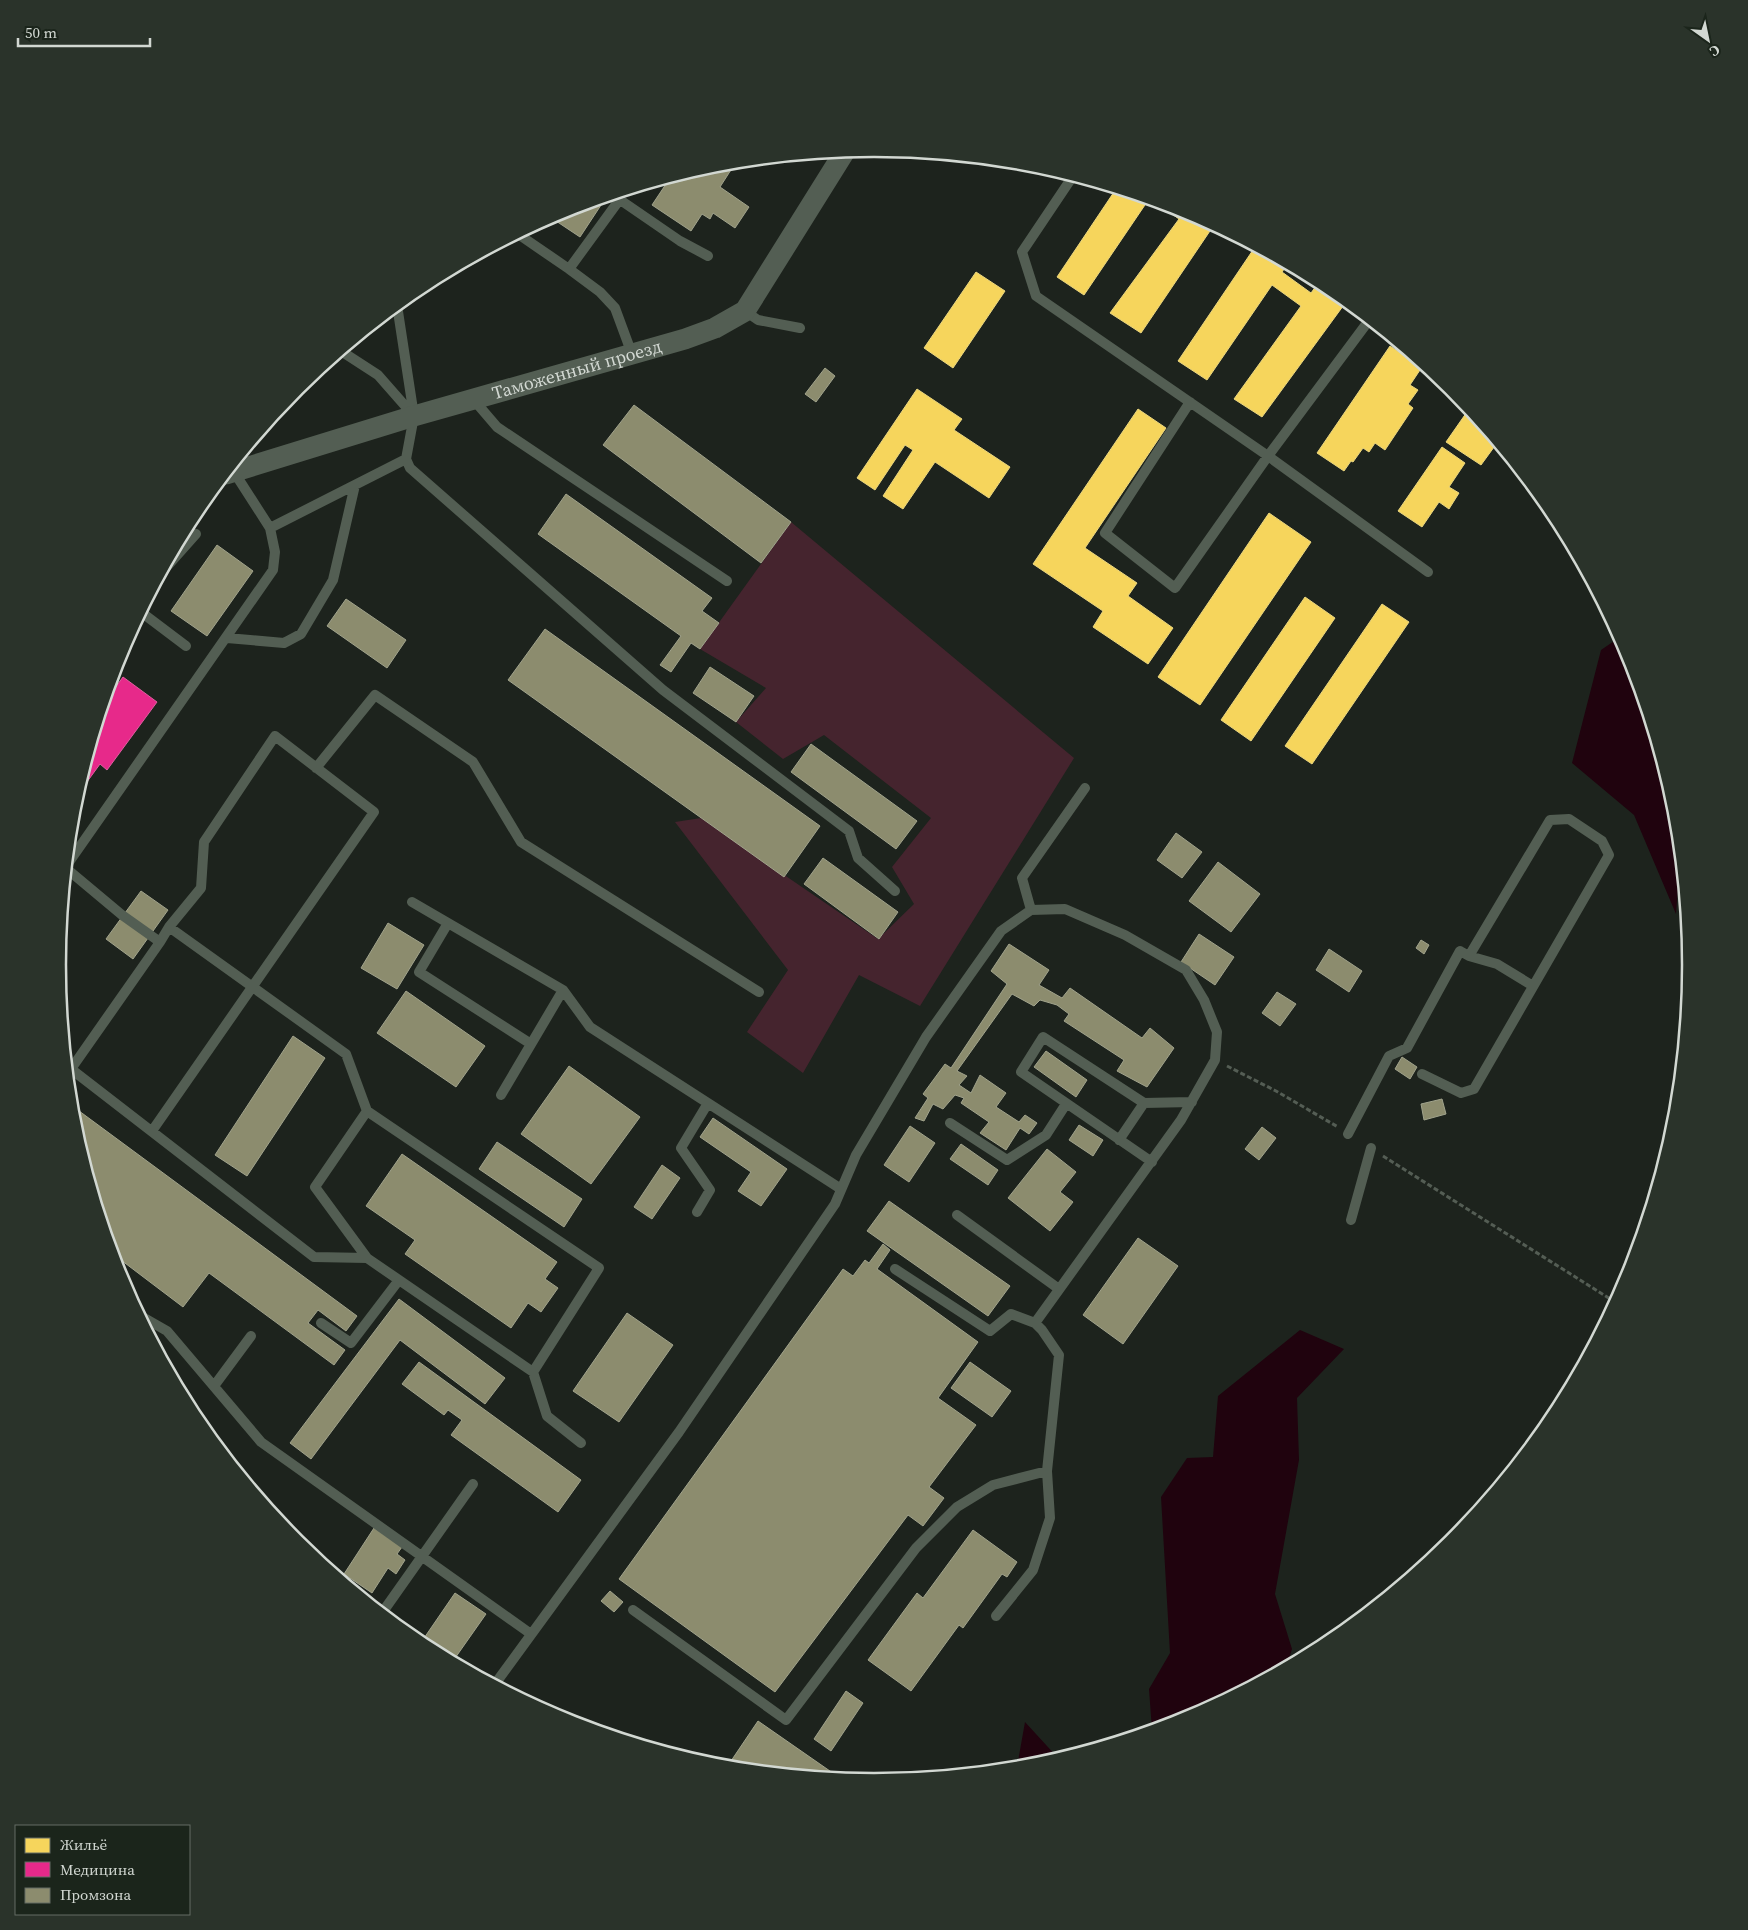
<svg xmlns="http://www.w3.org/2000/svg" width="1748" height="1930" font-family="'Source Serif 4',serif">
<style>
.green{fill:#45242e}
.water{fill:#20030e}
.homes{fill:#f6d55c;stroke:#ebd67f}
.health{fill:#e7298a;stroke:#e15ea0}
.industry{fill:#8c8c6e;stroke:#a1a38c}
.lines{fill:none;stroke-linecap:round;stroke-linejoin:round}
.path{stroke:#545d54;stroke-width:3;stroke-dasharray:5 2.5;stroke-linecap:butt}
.service{stroke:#535e53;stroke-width:10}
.minor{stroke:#535e53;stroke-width:21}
.labels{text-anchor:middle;stroke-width:5;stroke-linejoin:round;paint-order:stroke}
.street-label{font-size:18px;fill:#d2d8d2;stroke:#1b251b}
.rim{fill:none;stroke:#d2d8d2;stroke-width:2.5}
</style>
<rect width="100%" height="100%" fill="#1d231d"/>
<path class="green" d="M791 522 1074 758 920 1006 859 975 803 1073 747 1032 788 970 675 822 701 818 878 939 914 904 892 867 931 818 824 735 783 759 736 722 766 688 700 649Z"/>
<path class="water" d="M1620 637 1628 653 1675 806 1680 859 1676 914 1634 815 1572 763 1601 650Z
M1300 1330 1344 1349 1297 1398 1299 1460 1275 1594 1292 1649 1287 1665 1186 1719 1152 1730 1149 1689 1170 1653 1161 1497 1187 1458 1213 1457 1218 1396Z
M1025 1722 1058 1758 1033 1766 1017 1767Z"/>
<path class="homes" d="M1116 189 1149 199 1084 295 1057 277Z
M1177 208 1187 211 1214 225 1141 333 1110 313 1179 219 1172 214Z
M1255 247 1287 265 1282 272 1311 293 1319 282 1328 286 1346 302 1262 417 1234 399 1301 306 1272 285 1207 380 1178 361Z
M976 272 1005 291 953 368 924 348Z
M1390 346 1422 367 1410 385 1418 390 1408 404 1413 408 1385 450 1375 443 1369 452 1363 448 1353 462 1351 461 1344 471 1317 453Z
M917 389 962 419 954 430 1010 467 989 498 935 462 903 509 883 496 913 450 905 445 875 490 857 478Z
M1138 409 1166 428 1085 548 1137 583 1128 596 1173 628 1148 664 1093 627 1103 611 1033 564Z
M1469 409 1497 443 1481 465 1446 442Z
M1442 447 1465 463 1449 487 1459 493 1449 509 1439 502 1422 527 1398 511Z
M1269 513 1311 542 1200 705 1158 677Z
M1305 597 1335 618 1251 741 1221 720Z
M1382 604 1409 622 1312 764 1285 746Z"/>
<path class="health" d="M123 677 157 702 107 770 100 764 76 797 104 703Z"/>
<path class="industry" d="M736 162 720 187 749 207 735 228 713 213 710 219 702 214 691 231 652 205 670 178 715 164Z
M604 198 605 199 580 237 550 217 562 211Z
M825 368 835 376 816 402 805 394Z
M634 405 791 522 761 563 603 445Z
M566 494 712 598 702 611 719 623 700 649 691 643 671 672 660 665 681 636 538 534Z
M217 545 253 571 207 636 171 611Z
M346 599 406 640 387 668 327 626Z
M545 629 820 826 784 877 508 680Z
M710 667 754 696 736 722 693 693Z
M811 744 917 821 896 849 791 772Z
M1176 833 1202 852 1182 878 1157 860Z
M823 858 898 912 879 939 804 884Z
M1218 862 1260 894 1231 932 1189 901Z
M141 891 168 910 133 959 106 939Z
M388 923 424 945 397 989 361 968Z
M1199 934 1234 957 1215 985 1181 962Z
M1421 940 1429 945 1424 954 1416 948Z
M1009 944 1049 970 1039 985 1062 998 1070 988 1142 1038 1150 1028 1174 1048 1147 1087 1117 1071 1124 1060 1064 1021 1069 1014 1057 1005 1040 1000 1034 1006 1012 994 957 1071 967 1076 959 1085 971 1093 980 1075 1006 1093 996 1107 1019 1122 1025 1115 1037 1123 1029 1134 1020 1128 1006 1150 980 1133 989 1122 961 1103 964 1098 955 1095 943 1109 933 1104 924 1121 915 1118 928 1098 923 1094 945 1064 951 1068 1007 984 991 971Z
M1329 949 1362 971 1349 992 1316 970Z
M406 991 485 1046 456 1087 377 1033Z
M1277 992 1296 1004 1280 1026 1262 1013Z
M293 1036 325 1058 247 1176 215 1155Z
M1046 1051 1087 1080 1076 1097 1034 1067Z
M1402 1057 1417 1067 1410 1079 1395 1069Z
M569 1066 640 1117 591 1184 521 1134Z
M1442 1099 1446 1114 1424 1120 1421 1104Z
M71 1105 357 1316 346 1331 318 1310 308 1323 345 1350 334 1365 209 1273 183 1307 113 1254 73 1124Z
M713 1118 787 1169 761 1206 738 1191 751 1172 700 1137Z
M1079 1125 1103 1140 1093 1156 1069 1140Z
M910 1126 935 1143 909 1182 884 1165Z
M1262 1127 1276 1138 1259 1160 1245 1149Z
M497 1142 582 1199 564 1227 479 1169Z
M961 1144 998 1170 988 1185 950 1159Z
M1047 1149 1076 1172 1060 1192 1073 1202 1050 1231 1008 1198Z
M402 1154 557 1262 545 1279 558 1288 541 1312 528 1303 511 1328 405 1254 415 1240 366 1206Z
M662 1165 680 1178 652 1219 634 1207Z
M889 1201 1010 1286 988 1316 867 1231Z
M1138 1238 1178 1266 1123 1344 1083 1315Z
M883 1244 890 1250 877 1269 978 1342 938 1398 976 1425 929 1487 944 1498 923 1526 908 1515 775 1692 619 1579 843 1269 853 1276 865 1260 869 1263Z
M399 1299 505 1378 485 1404 400 1340 311 1459 290 1443Z
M627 1313 673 1345 619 1422 573 1391Z
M419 1362 581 1480 558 1512 451 1435 462 1420 448 1410 444 1415 402 1384Z
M970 1362 1011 1391 992 1417 951 1388Z
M374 1528 402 1547 397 1554 405 1560 396 1574 388 1568 372 1593 344 1574Z
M973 1530 1017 1562 1007 1577 1002 1574 963 1628 959 1625 911 1691 868 1660 917 1593 923 1598Z
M610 1591 623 1602 614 1612 601 1601Z
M455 1593 486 1614 453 1661 420 1644Z
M846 1691 863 1703 831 1751 814 1739Z
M758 1721 840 1778 742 1768 731 1761Z"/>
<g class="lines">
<path class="path" d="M1227 1066 1276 1091 1338 1127
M1383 1156 1615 1302"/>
<path class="service" d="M1073 176 1022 252 1036 296 1268 456 1428 572
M613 195 680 241 708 256
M620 199 569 269 600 292 615 308 632 354
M518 234 569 269
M397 305 414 416 406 459 410 468 663 690 849 831 858 858 895 891
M745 311 758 320 800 328
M341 351 378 375 414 416
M473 399 497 427 727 581
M1190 402 1105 533 1175 588 1268 456 1367 323 1368 319
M270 528 406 459
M164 570 196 534
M141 612 186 646
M227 638 284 643 301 634 333 580 355 485
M316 768 375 695 473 762 521 842 759 992
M67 865 273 570 275 552 270 528 234 472
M67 869 122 915 160 942 71 1069 314 1257 367 1258 533 1372 547 1416 581 1443
M412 902 563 990 590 1027 841 1189
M1031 910 1022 878 1085 788
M448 923 419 972 531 1044
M160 942 169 927 346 1054 367 1111 599 1268 533 1372
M1422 1074 1461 1093 1474 1089 1609 855 1602 841 1569 819 1550 820 1469 956 1497 964 1533 986
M501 1095 563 990
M367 1111 315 1187 367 1258
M950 1123 1007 1160 1046 1135 1066 1104
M152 1131 374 812 275 736 204 842 201 888 169 927
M1348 1134 1389 1056 1407 1048 1460 951 1469 956
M1119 1140 1144 1103
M1152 1162 1021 1072 1043 1037 1144 1103 1192 1102
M697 1212 710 1190 681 1148 708 1103
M957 1215 1059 1289
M1351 1220 1371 1148
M895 1269 990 1331 1011 1314 1035 1323
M139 1315 167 1331 261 1442 531 1634
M321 1323 351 1343 399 1280
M214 1386 251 1336
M633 1610 786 1720 916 1548 957 1507 993 1485 1047 1471
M382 1613 473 1484
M495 1684 679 1432 835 1204 856 1155 926 1037 1001 931 1031 910 1065 909 1125 935 1186 970 1204 1000 1217 1032 1215 1060 1181 1120 1035 1323 1042 1330 1059 1355 1047 1471 1050 1518 1033 1570 996 1616"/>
<path class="minor" id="s1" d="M226 474 414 416 685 339 715 328 745 311 845 151"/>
</g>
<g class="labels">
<g class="street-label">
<text dy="6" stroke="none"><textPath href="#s1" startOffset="366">Таможенный проезд</textPath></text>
</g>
</g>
<path d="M0 0H1748V1930H0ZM66 965a808 808 0 1 1 1616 0a808 808 0 1 1-1616 0Z" fill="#2a332a" fill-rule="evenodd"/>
<path class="rim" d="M66 965a808 808 0 1 1 1616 0a808 808 0 1 1-1616 0Z"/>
<rect x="15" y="1825" width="175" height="90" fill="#1b251b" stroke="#646d64"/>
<rect x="25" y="1838" width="25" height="15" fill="#f6d55c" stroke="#646d64"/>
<text x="60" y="1850" font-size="15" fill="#d2d8d2">Жильё</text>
<rect x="25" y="1862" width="25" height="15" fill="#e7298a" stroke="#646d64"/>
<text x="60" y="1875" font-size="15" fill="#d2d8d2">Медицина</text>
<rect x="25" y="1888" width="25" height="15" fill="#8c8c6e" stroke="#646d64"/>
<text x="60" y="1900" font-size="15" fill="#d2d8d2">Промзона</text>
<g transform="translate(1708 40) rotate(147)" stroke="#1b251b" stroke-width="4" paint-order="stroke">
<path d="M0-4L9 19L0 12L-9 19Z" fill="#d2d8d2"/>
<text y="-8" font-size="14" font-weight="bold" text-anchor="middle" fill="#d2d8d2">С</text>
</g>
<path d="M18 38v8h132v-8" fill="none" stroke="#d2d8d2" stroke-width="2.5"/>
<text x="25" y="38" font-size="15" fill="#d2d8d2" stroke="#1b251b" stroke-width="4" paint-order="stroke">50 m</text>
</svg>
